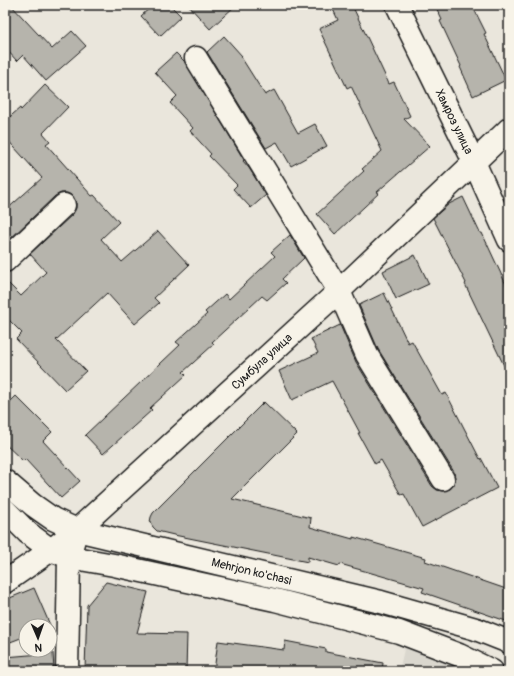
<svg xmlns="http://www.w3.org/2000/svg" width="514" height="676" font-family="Pangolin,sans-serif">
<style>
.built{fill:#dad7ce}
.building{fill:#b6b4ac;stroke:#1c1c1c}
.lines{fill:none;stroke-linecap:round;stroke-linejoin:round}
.street-casing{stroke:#1c1c1c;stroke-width:25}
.secondary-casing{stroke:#1c1c1c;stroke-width:25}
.street{stroke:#f7f3e8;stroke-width:22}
.secondary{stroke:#f7f3e8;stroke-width:22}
.labels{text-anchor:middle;stroke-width:3;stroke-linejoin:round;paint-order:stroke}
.street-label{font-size:12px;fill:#1c1c1c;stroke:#f7f3e8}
</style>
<rect width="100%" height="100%" fill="#eae6dc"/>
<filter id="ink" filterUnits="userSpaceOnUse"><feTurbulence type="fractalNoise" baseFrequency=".025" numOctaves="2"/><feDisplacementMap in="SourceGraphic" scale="8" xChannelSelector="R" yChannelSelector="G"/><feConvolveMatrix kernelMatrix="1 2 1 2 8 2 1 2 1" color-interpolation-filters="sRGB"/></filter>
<g filter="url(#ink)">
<path class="built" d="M406 641 467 671H399Z"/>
<path class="building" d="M5 5H11L52 49 72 31 86 46 46 81 23 55 17 61 5 48Z
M153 5H170L181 16 160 36 141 16Z
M188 5H236L210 29Z
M331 5H352L389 84 394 82 410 116 404 119 430 146 377 192 379 193 335 234 317 214 364 171 362 169 382 151 351 86 347 88 319 29 338 20Z
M435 5H472L486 33 484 34 506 80 473 96 460 67 461 66 440 21 442 20Z
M224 36 242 56 241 57 265 95 274 90 298 133 315 124 327 146 291 166 277 142 266 148 207 52Z
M176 53 185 62 244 160 243 161 249 168 266 195 251 208 233 189 237 185 209 156 211 154 190 131 193 128 170 103 177 96 155 72Z
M45 85 68 107 43 133 50 141 46 144 92 196 94 195 119 222 101 239 122 262 158 231 189 265 154 298 159 303 135 324 107 293 56 340 86 371 65 390 16 339 22 333 5 316V280L21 296 46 272 30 254 73 214 76 208V202L73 196 67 193H61L55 196 5 244V211L42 178 5 137V121L20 108 21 110Z
M463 197 480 233H482L509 291V376L465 284 466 283 433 218 449 204Z
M290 235 304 258 282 279 286 283 267 300 262 296 212 342 214 344 183 372 186 375 150 408 152 410 103 454 85 435 180 345 176 342 207 314 205 312 225 294 229 299 275 256 271 252Z
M415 255 429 284 396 299 383 271Z
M384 293 408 343 412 341 442 395 446 393 480 459 481 458 497 488 422 527 404 494 401 495 381 460 375 464 358 433H360L332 381 292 400 279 371 318 353 311 339 340 325 356 362 432 486 437 490 443 491 450 489 454 485 455 479 454 472 378 349 359 305Z
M16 396 52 432 43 441 80 481 61 498 25 459 23 461 5 444V407Z
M264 402 297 434 232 499 311 518 310 527 353 539V537L426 558 425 561 509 590V622L422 592 424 588 340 564 339 566 308 557V562L174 535 157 531 153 527 150 522 151 517 153 513Z
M106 582 148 592 137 633 187 634 186 671 85 670 87 605Z
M34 588 50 625 26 626V636L5 644V600Z
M218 641 284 650 285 641 326 649V652L383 663 382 671H214Z
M53 653 54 671H5V657Z"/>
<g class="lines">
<g class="street-casing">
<g id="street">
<path id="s1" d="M397 5 474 162 509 240"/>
<path d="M196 58 339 291 367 355 443 479"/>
<path d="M5 261 64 205"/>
<path id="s2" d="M5 582 51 550 77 530 339 291 509 129"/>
<path d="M67 671 69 557 74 539"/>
</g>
</g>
<g class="secondary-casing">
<g id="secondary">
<path id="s3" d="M5 481 33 505 53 519 77 530 381 602 476 629 509 642"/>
<path d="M5 510 28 533 51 550 69 557 114 565 275 600 399 632 459 655 492 671"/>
</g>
</g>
<use href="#street" class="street"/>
<use href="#secondary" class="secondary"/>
</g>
</g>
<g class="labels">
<g class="street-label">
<text dy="4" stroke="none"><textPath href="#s1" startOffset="130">Хамроз улица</textPath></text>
<text dy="4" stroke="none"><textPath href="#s2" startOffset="339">Сумбула улица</textPath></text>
<text dy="4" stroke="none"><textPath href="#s3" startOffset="267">Mehrjon ko'chasi</textPath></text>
</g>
</g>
<rect width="514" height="676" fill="none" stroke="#f7f3e8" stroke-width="20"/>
<rect x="10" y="10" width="494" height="656" fill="none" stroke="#1c1c1c" stroke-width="1.5" filter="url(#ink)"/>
<g transform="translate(38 638) rotate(178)"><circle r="19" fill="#f7f3e8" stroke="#9f9d96"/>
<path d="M0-3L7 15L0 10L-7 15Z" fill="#1c1c1c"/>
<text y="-6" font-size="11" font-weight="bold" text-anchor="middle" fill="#1c1c1c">N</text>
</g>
</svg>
